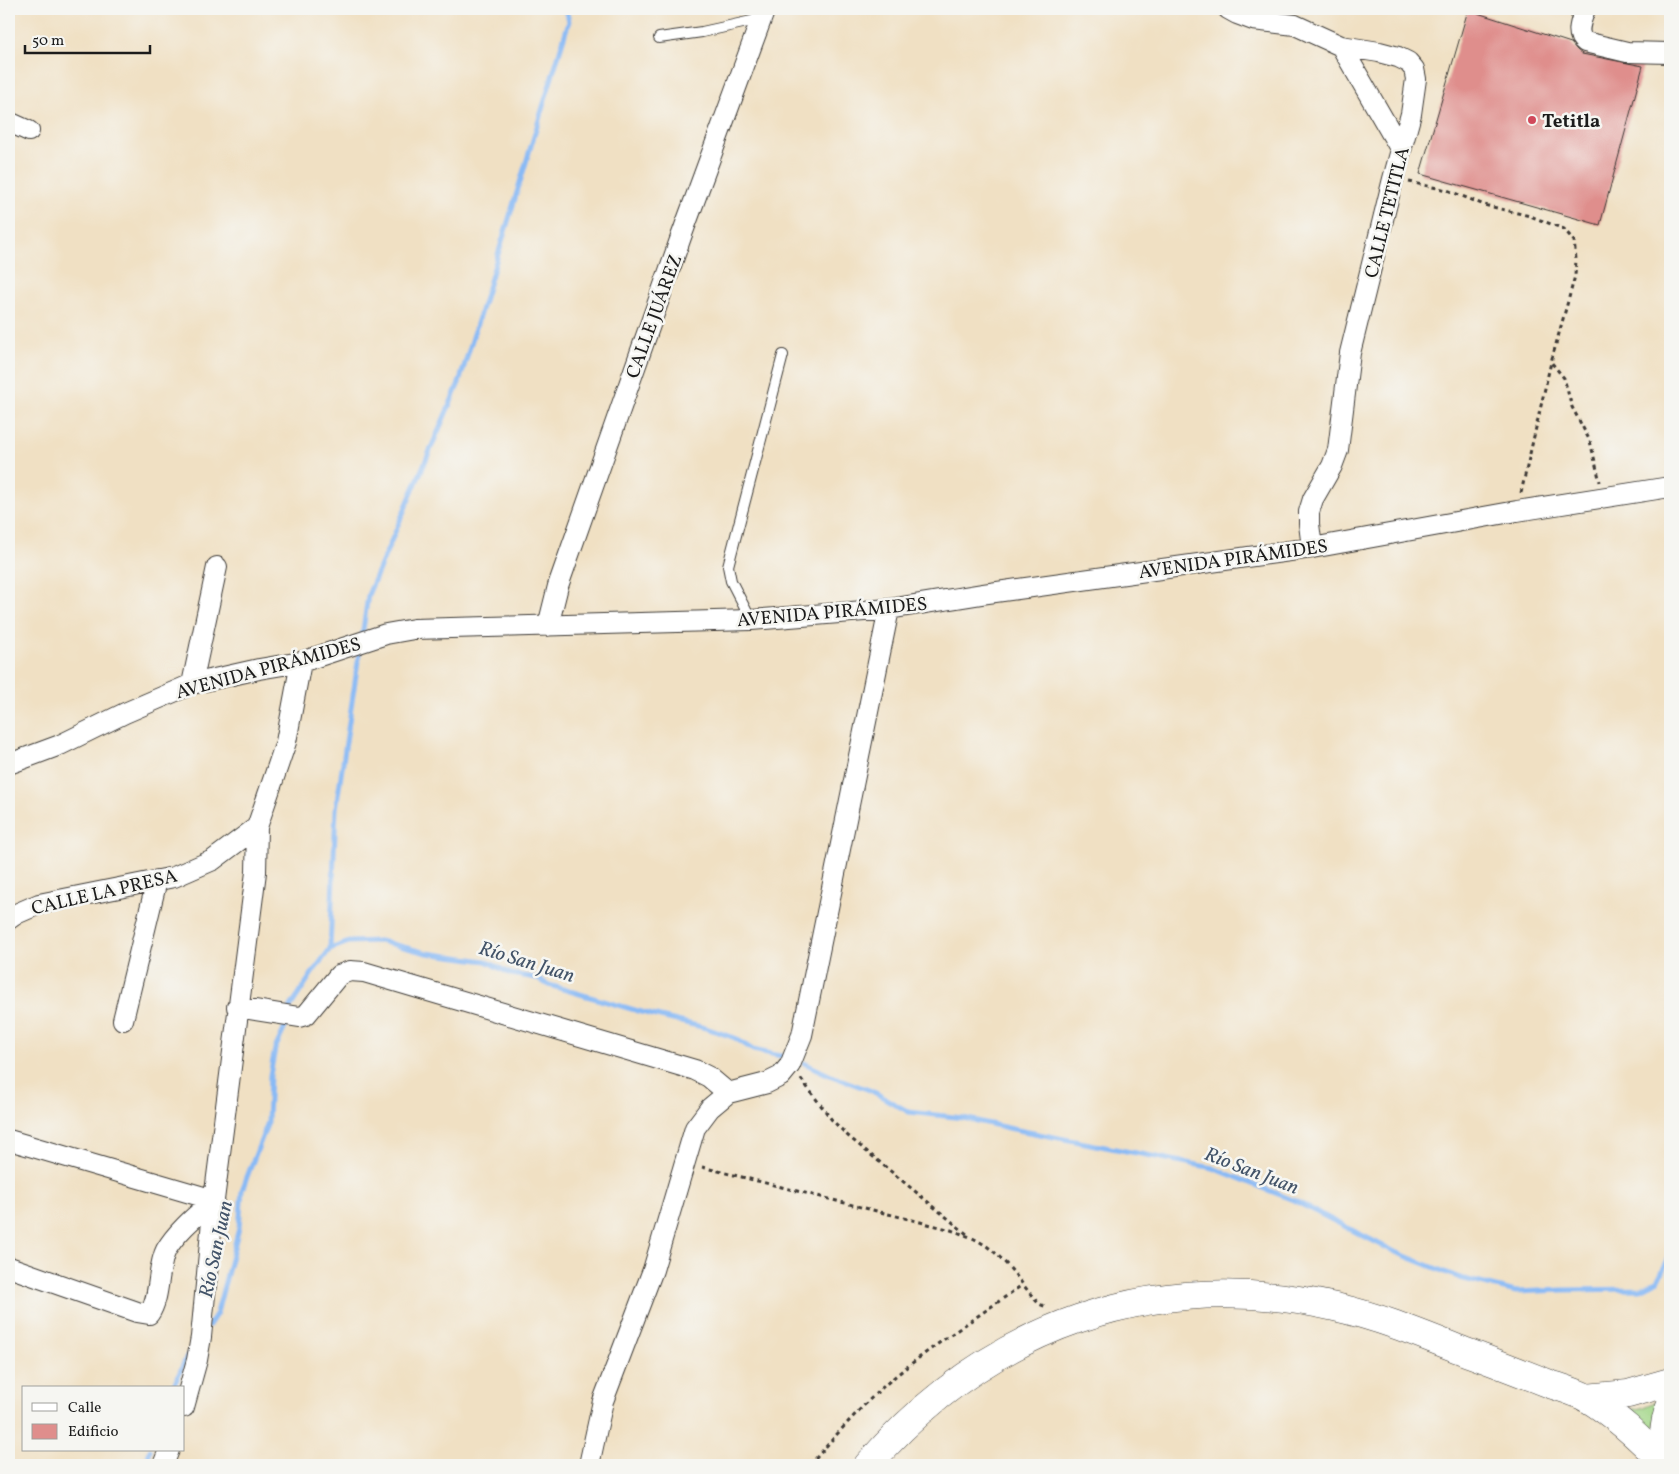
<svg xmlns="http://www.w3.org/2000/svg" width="1679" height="1474" font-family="Vollkorn,serif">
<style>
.green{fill:#a0d585;stroke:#5e7850}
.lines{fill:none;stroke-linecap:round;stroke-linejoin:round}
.stream{stroke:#89baf5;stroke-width:5}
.building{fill:#df8e8c}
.lane-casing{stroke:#3c3935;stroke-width:12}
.street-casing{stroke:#3c3935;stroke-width:22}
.highway-casing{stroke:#3c3935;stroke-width:29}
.path{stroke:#3c3935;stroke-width:3;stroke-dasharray:4 4;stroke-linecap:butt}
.lane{stroke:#fff;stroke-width:10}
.street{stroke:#fff;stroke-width:20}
.highway{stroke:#fff;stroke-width:28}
.poi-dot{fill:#d1495b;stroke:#f6f6f2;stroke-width:2}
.labels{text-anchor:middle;stroke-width:5;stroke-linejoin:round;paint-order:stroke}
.poi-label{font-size:19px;font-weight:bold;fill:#1c1c1c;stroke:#f6f6f2;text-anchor:start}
.street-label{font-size:19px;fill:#1c1c1c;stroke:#f6f6f2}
.water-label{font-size:20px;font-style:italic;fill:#425368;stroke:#f6f6f2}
</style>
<rect width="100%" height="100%" fill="#f6f6f2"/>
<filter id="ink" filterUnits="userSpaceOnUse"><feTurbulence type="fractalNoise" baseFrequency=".02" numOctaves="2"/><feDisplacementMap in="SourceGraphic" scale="10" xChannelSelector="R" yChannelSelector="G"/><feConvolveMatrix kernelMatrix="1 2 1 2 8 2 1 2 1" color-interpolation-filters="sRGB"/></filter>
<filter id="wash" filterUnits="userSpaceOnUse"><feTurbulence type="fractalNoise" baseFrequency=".0096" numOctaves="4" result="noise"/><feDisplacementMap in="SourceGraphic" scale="20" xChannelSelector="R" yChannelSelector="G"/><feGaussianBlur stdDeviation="1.12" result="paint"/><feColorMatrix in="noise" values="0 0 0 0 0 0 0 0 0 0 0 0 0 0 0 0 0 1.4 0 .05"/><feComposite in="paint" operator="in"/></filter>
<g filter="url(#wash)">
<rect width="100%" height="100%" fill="#f0e0c3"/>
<path class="green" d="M1657 1401H1658L1653 1433 1624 1411 1641 1408Z"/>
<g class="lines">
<path class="stream" d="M362 637 368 595 459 383 569 21 566 9
M330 949 336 809 360 648
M289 1009 313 972 330 949 349 942 380 941 427 953 486 961 511 974 536 978 549 985 652 1015 706 1028 735 1038 753 1050 781 1056
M804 1063 829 1075 872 1091 909 1112 963 1118 1013 1129 1213 1168 1293 1200 1395 1252 1460 1278 1516 1292 1563 1290 1641 1289 1657 1281 1670 1256
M209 1325 217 1313 239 1228 242 1190 268 1122 270 1075 275 1049 288 1021
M173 1388 186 1358 192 1350
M146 1465 150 1450"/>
</g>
<g id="blocks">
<path class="building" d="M1468 10 1571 43 1577 50 1582 54 1643 66 1600 225 1420 174Z"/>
</g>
</g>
<g filter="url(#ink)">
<use href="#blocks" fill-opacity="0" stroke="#3c3935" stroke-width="1"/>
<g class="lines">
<g class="lane-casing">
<path id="lane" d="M659 38 702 32 761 19
M751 620 731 581 728 566 783 355"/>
</g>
<g class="street-casing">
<path id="street" d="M1228 9 1237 14 1253 20 1295 25 1341 46 1379 52 1398 57 1408 62 1414 69 1416 79 1411 114 1393 179 1350 353 1338 450 1332 466 1313 499 1309 512V524L1312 548
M1585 9C1582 19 1574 34 1585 42L1627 52 1670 53
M1341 46 1401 150
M9 122 29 131
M548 626 558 586 681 237 765 9
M192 684 217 567
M9 764 60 745 125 713 192 684 259 669 301 662 386 634 414 629 751 620 889 609 982 594 1312 548 1517 511 1670 487
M9 919 16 914 39 904 174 877 213 860 257 827 286 742 301 662
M237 1007 299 1017 306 1015 339 975 350 971 364 972 695 1070 709 1077 728 1093
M123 1020 157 880
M9 1140 214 1200
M9 1267 137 1312 149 1314C161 1297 157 1267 166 1250 177 1231 197 1215 214 1200
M184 1407 197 1360 201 1337 214 1200 256 872 257 827
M163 1465 169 1450
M589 1465 603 1401 653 1270 695 1128 710 1108 728 1093 767 1083 781 1076 790 1065 802 1035 889 609"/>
</g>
<g class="highway-casing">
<path id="highway" d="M1586 1398 1628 1394 1670 1382
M868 1465C988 1326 1155 1266 1335 1307 1380 1317 1423 1335 1466 1352 1494 1362 1522 1373 1550 1384 1562 1388 1576 1392 1587 1398 1617 1416 1642 1440 1666 1465
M1668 1465C1663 1446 1662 1426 1670 1407"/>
</g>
<path class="path" d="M1409 182 1447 190 1484 205 1530 216 1564 229 1574 241 1576 259 1575 276 1551 362 1564 378 1572 407 1590 441 1600 482
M1521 493 1551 362
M801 1079 832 1120 848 1136 968 1235
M702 1167 948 1229C959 1233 970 1236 980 1242 1005 1256 1020 1283 1039 1304L1047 1307
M810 1465C836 1435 862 1405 892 1379 933 1345 979 1316 1022 1285"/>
<use href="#lane" class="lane"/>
<use href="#street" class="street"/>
<use href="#highway" class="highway"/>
</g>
</g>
<circle class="poi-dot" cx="1532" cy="120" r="5"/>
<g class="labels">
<g class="poi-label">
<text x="1542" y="127">Tetitla</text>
</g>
<g class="street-label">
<text transform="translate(1386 212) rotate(-76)" y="7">CALLE TETITLA</text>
<text transform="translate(653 316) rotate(-70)" y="7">CALLE JUÁREZ</text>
<text transform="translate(1233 558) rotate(-8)" y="7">AVENIDA PIRÁMIDES</text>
<text transform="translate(832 611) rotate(-5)" y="7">AVENIDA PIRÁMIDES</text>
<text transform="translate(268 667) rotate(-15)" y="7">AVENIDA PIRÁMIDES</text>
<text transform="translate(104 891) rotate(-13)" y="7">CALLE LA PRESA</text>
</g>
<g class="water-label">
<text transform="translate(527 961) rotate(17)" y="7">Río San Juan</text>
<text transform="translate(1252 1170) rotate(21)" y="7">Río San Juan</text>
<text transform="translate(215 1249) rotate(-78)" y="7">Río San Juan</text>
</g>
</g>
<rect width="1679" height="1474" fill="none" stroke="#f6f6f2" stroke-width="30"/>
<rect x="22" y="1386" width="162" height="65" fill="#f6f6f2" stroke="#9f9f9c"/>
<rect x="32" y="1403" width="25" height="8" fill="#ffffff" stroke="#9f9f9c"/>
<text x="68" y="1412" font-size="15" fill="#1c1c1c">Calle</text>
<rect x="32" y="1424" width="25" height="15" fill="#df8e8c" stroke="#9f9f9c"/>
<text x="68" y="1436" font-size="15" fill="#1c1c1c">Edificio</text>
<path d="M25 45v8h125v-8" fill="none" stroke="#1c1c1c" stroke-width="2.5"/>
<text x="32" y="45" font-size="15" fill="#1c1c1c" stroke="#f6f6f2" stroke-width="4" paint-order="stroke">50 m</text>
</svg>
